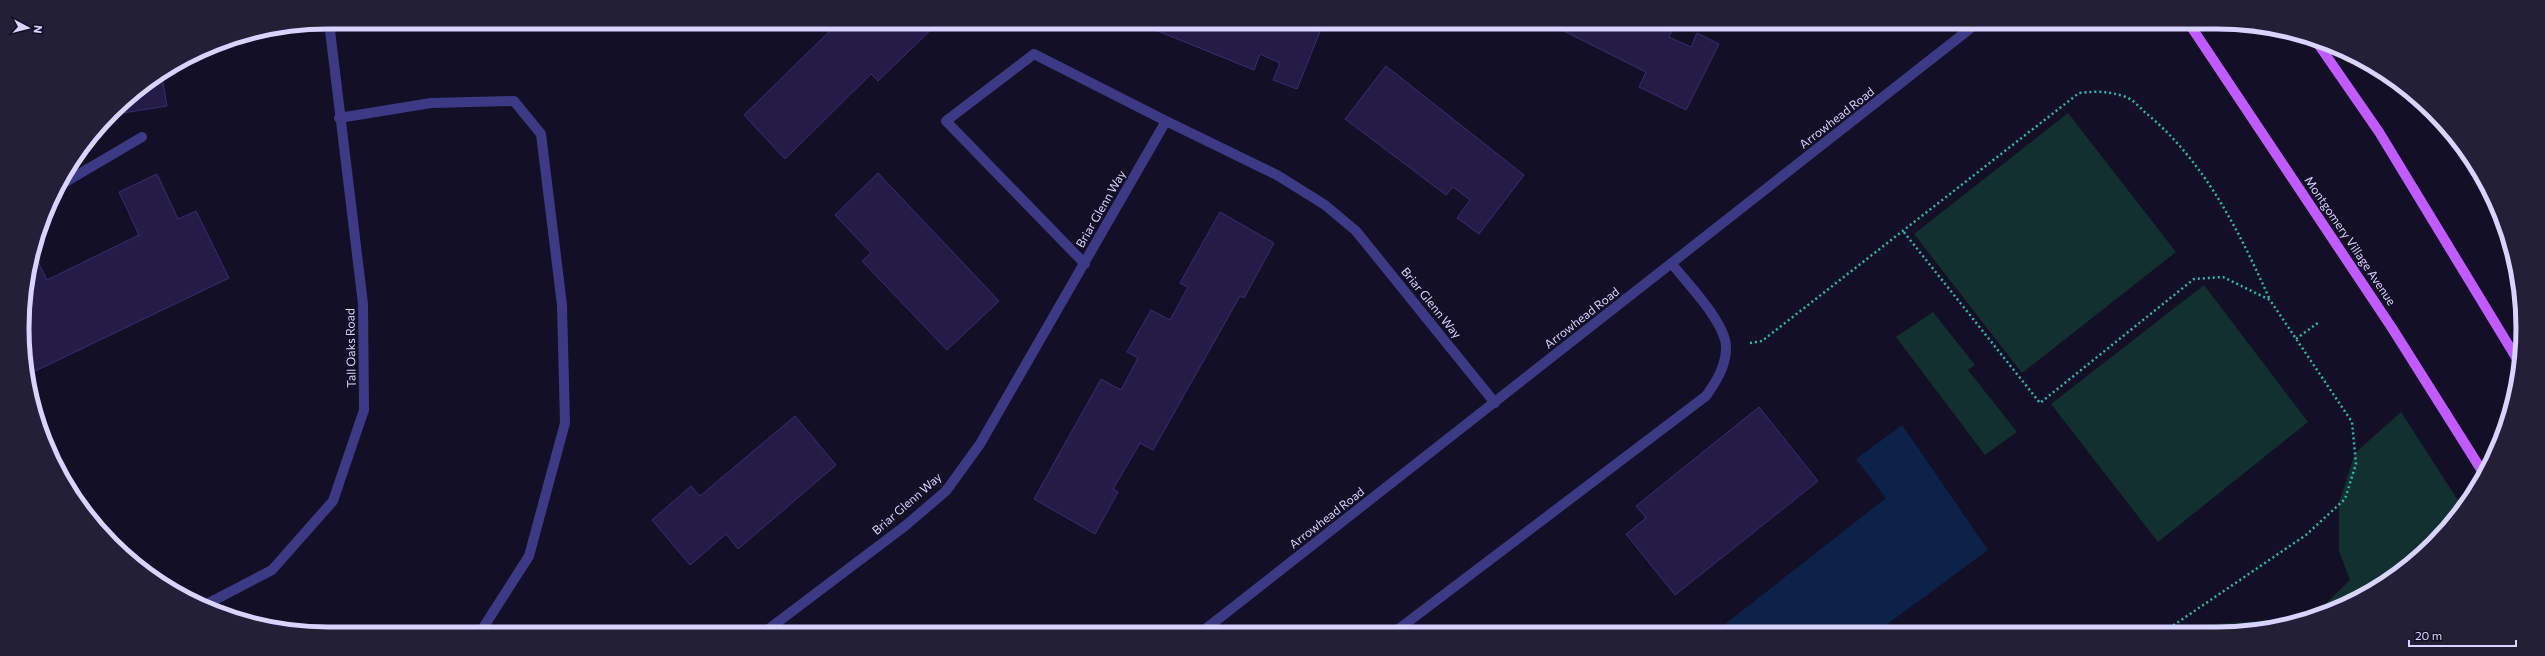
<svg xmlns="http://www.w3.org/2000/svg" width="2545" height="656" font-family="Commissioner,sans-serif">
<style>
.green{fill:#12302f}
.water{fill:#0c2248}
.building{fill:#241b47;stroke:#3b2d73}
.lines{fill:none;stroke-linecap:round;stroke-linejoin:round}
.path{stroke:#2fb8b0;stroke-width:2.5;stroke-dasharray:2 3;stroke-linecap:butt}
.minor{stroke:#3d3a85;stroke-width:10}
.major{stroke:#c25bff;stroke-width:10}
.labels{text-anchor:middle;stroke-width:3;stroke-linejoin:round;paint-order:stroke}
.street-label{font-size:12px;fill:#d9d4ff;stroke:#130f26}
.rim{fill:none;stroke:#d9d4ff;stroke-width:5}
</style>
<rect width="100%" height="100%" fill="#130f26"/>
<path class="green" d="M2068 113 2176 252 2022 373 1914 234Z
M2204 285 2308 422 2158 542 2051 404Z
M1933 312 1975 365 1968 370 2017 432 1985 455 1896 337Z
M2401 412 2461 505 2433 545 2352 603 2315 614 2350 580 2339 551V503L2355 453Z
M2302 618 2257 631H2192L2199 625Z"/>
<path class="water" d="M1902 425 1988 550 1878 631H1723L1720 628 1886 498 1856 459Z"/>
<path class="building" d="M838 23H938L878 81 871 74 785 159 744 115Z
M1138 23H1321L1323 24 1297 89 1273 80 1280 63 1260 54 1254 70Z
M1550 24H1675L1669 37 1691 47 1697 33 1719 44 1686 110 1639 87 1646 72Z
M1386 66 1524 175 1479 234 1457 218 1470 200 1453 187 1446 195 1345 119Z
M162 76 167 106 110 115 126 98Z
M878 173 999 301 947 350 862 261 871 253 835 215Z
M157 174 178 219 196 211 229 278 29 374 23 308 32 249 47 280 139 235 119 192Z
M1220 212 1274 243 1244 298 1240 296 1153 450 1140 443 1113 489 1118 492 1095 534 1034 499 1101 379 1121 390 1138 358 1127 352 1151 310 1170 320 1188 287 1180 283Z
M1759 407 1818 481 1675 595 1626 534 1646 518 1636 506Z
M795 416 836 465 738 549 726 534 690 565 652 520 691 486 700 496Z"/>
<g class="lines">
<path class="path" d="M2296 339 2319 322
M1750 343 1762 341 2079 93C2096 91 2109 91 2126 97 2134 100 2141 109 2147 114 2205 162 2240 233 2270 300L2223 277 2194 279 2040 403 1903 231
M2165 631 2306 535 2345 499 2356 464 2352 422 2270 300"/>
<path class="minor" d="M339 118 431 103 514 101 541 134 562 305 565 423 529 556 481 631
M57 187 142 137
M1085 264 946 121 1034 54 1166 121
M203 606 272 570 333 501 364 410 363 304 329 22
M766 631 905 526 946 491 980 444 1166 121 1277 175 1325 205 1356 231 1495 403
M1203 631 1976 24
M1396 631 1706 396C1716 382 1726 366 1726 348 1727 324 1687 283 1672 264"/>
<path class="major" d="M2190 25 2392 328 2484 474
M2314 38 2379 132 2520 364"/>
</g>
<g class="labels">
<g class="street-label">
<text transform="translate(1837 118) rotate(-38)" y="4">Arrowhead Road</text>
<text transform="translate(1101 209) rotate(-60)" y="4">Briar Glenn Way</text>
<text transform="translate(2350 241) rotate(56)" y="4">Montgomery Village Avenue</text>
<text transform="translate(1431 303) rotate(51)" y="4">Briar Glenn Way</text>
<text transform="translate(1582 318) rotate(-38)" y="4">Arrowhead Road</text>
<text transform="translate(351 348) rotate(-91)" y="4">Tall Oaks Road</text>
<text transform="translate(907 504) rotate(-41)" y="4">Briar Glenn Way</text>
<text transform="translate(1327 518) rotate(-38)" y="4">Arrowhead Road</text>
</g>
</g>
<path d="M0 0H2545V656H0ZM328 29H2217A299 299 0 0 1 2516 328V328A299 299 0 0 1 2217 627H328A299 299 0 0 1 29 328V328A299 299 0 0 1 328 29Z" fill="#231f37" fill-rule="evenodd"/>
<path class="rim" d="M328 29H2217A299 299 0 0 1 2516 328V328A299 299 0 0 1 2217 627H328A299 299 0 0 1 29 328V328A299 299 0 0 1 328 29Z"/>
<g transform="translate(28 28) rotate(97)" stroke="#130f26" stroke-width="3" paint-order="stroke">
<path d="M0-3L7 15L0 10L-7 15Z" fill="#d9d4ff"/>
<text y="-6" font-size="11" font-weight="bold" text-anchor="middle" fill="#d9d4ff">N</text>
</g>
<path d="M2409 640v6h107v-6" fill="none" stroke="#d9d4ff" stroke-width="2"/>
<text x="2415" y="640" font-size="12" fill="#d9d4ff" stroke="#130f26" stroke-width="3" paint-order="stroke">20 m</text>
</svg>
